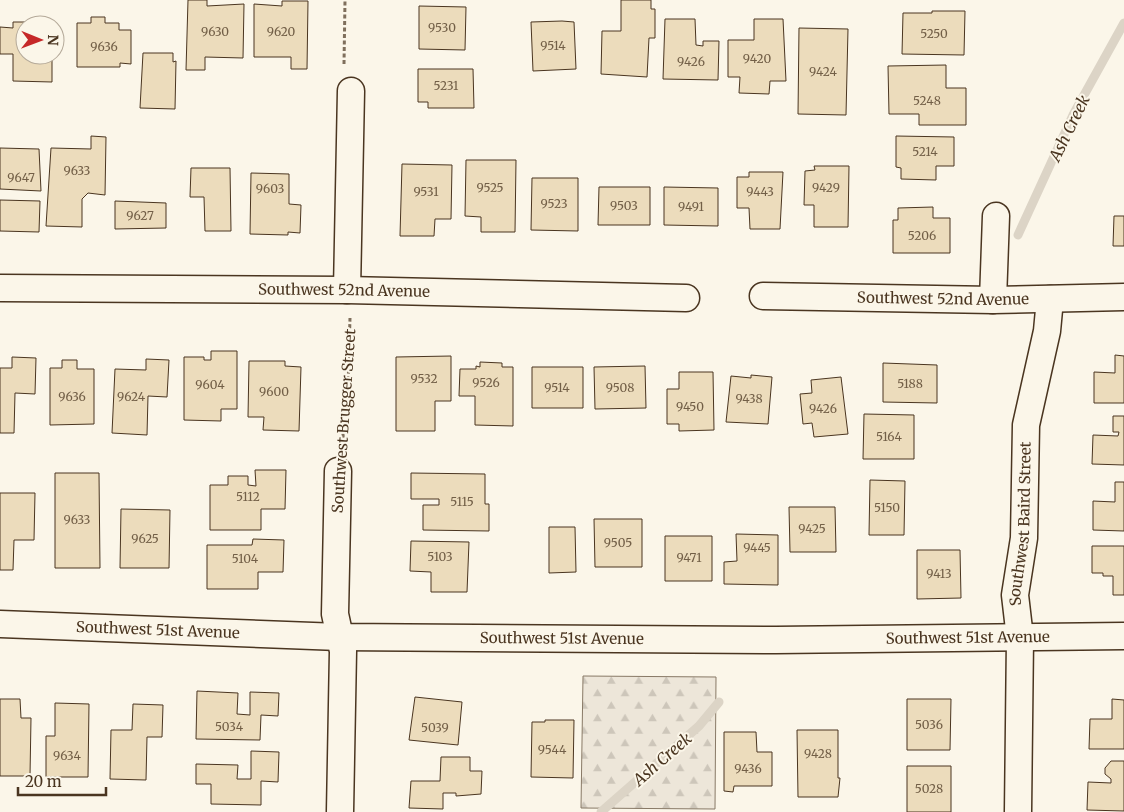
<svg xmlns="http://www.w3.org/2000/svg" width="1124" height="812" font-family="Merriweather,serif">
<style>
.forest{fill:url(#forest-firs);stroke:#887966}
.lines{fill:none;stroke-linecap:round;stroke-linejoin:round}
.stream{stroke:#dcd4c6;stroke-width:9}
.building{fill:#ecdcbc;stroke:#4a3520}
.street-casing{stroke:#4a3520;stroke-width:29}
.path{stroke:#7f6f5c;stroke-width:3;stroke-dasharray:4 2.5;stroke-linecap:butt}
.street{stroke:#fbf6e9;stroke-width:26}
.labels{text-anchor:middle;stroke-width:4;stroke-linejoin:round;paint-order:stroke}
.number-label{font-size:12px;fill:#725f47}
.street-label{font-size:15px;fill:#4a3520;stroke:#fbf6e9}
.water-label{font-size:16px;font-style:italic;fill:#4a3520;stroke:#fbf6e9}
</style>
<defs>
<pattern id="forest-firs" width="22" height="20" patternUnits="userSpaceOnUse" patternTransform="scale(1.25)"><rect width="22" height="20" fill="#ede6d9"/><path d="M5 1l3.5 6h-7zM16 11l3.5 6h-7z" fill="#cdc6ba"/></pattern>
</defs>
<rect width="100%" height="100%" fill="#fbf6e9"/>
<path class="forest" d="M583 676 716 677 715 809 581 808Z"/>
<g class="lines">
<path class="stream" d="M1018 235 1073 115 1124 23
M601 812 699 726 719 702"/>
</g>
<path class="building" d="M188 0H207V6L244 4 243 58 205 57V70H186Z
M621 0H651V9H655V38H649L647 77 601 74 602 31H621Z
M282 1H308L307 69H291V57H254V4L282 6Z
M419 6 466 7 465 50 419 49Z
M932 11H965L964 55 902 54 903 13H932Z
M91 17H105V23H119V30H131V64L120 63V67H77V23H91Z
M665 19H695L696 45 703 46V41H719L718 80 663 79Z
M754 19H783L786 81H770L769 94 739 93 740 77H728V40H754Z
M562 21 574 22 576 69 533 71 531 22Z
M13 22H52V25H25V55H52V82L13 81V54H0V27L13 28Z
M799 28 848 29 846 115 798 114Z
M143 53H173V62L176 61 175 109 140 108Z
M946 65V88H966V125H919V114H889L888 66Z
M418 69H473L474 108H428V102H418Z
M91 136 106 137 105 195 88 193 82 199V227L46 226 51 148 91 149Z
M896 136 954 137V166H936V180L901 179V168L896 167Z
M0 148 39 149 41 191 0 189Z
M466 160H516L515 232H481V217L465 216Z
M402 164 452 165 451 219H435L434 236H400Z
M814 166H849L848 227H814V205H804L805 171 815 170Z
M191 168H230L231 231H205L204 197H190Z
M749 172H783L780 229H750L749 208H737V177H749Z
M251 173 289 174V204L301 205 300 233 288 232V235L250 234Z
M532 178H578V231L531 230Z
M599 187H650V225H598Z
M664 187 718 188V226L664 225Z
M0 200 40 201 39 232 0 231Z
M115 201 166 203V228L115 229Z
M933 207V218H950V253H893V220H898V208Z
M1114 216H1124V246H1113Z
M211 351H237V409H221V421L184 420V357H204V360H211Z
M1115 355 1124 356V403H1094V372L1115 373Z
M451 356V401H435V431H396V357Z
M12 357 36 358 35 394 15 393 14 433H0V368H12Z
M146 359 169 360 167 397 148 396 147 435 112 433 115 369 146 370Z
M62 360H77V369H94V424L50 425V368H62Z
M249 361H285V366L301 367 299 431 263 430 264 417H248Z
M480 362 502 363V367H513V426L475 425V396H459L460 369H476V366L480 367Z
M883 363 937 365V403L883 402Z
M645 366 646 408 595 409 594 367Z
M532 367H583V408H532Z
M679 372H713L714 430 679 431V424H667V389H679Z
M751 375 772 377 768 424 726 422 731 376 751 378Z
M841 377 848 434 814 437 812 423 803 424 800 394 812 393 811 380Z
M864 414 914 415V459H863Z
M1113 416H1124V465L1092 464 1093 435 1118 436 1119 432H1113Z
M255 470H286L285 509H261V530H210V485H228V476H248V485L256 486Z
M55 473H99L100 568H55Z
M411 473 485 474V504H489V531L423 530V505H439V499H411Z
M870 480 905 481 904 535H869Z
M1115 482H1124V531L1093 530V501L1115 502Z
M0 493H35L34 540H14L13 570H0Z
M789 507H835L836 552H790Z
M121 509 170 510 169 568H120Z
M594 519H642V567H595Z
M549 527H575L576 572 549 573Z
M736 534 778 535V585L724 584V562L737 561Z
M665 536H712V581H665Z
M253 539 284 540 283 572H258V589H207V545H252Z
M411 541 469 542 467 592H431V572L410 571Z
M1092 546H1124V595H1113V576H1103V573H1092Z
M917 550H960L961 598 917 599Z
M197 691 238 693 237 714 250 715V692L279 693 278 716 261 715 260 740 196 739Z
M415 697 462 702 458 745 409 740Z
M0 699H20L21 718H31L30 776H0Z
M907 699H951L950 750H907Z
M1112 699 1124 700V749H1089L1090 719H1112Z
M55 703 89 704 88 777H46V736H55Z
M133 704 163 705 162 737H147L146 780 110 779 111 730H132Z
M545 720H574L573 778 531 777 532 722H545Z
M797 730H838V778H840L838 797H798Z
M724 732H756L757 752H772V786H734L733 792 724 791Z
M251 751 279 752 278 782 261 781V805L211 804V784H196V764L238 765 237 779H251Z
M441 757H470V771H482L481 794 456 796V793H443V809L409 808 411 781H440Z
M1111 761H1124V811L1087 810 1088 782 1111 783V779L1105 774V768Z
M907 766H951V812H907Z"/>
<g class="lines">
<g class="street-casing">
<g id="street">
<path id="s1" d="M0 288 347 290 686 298"/>
<path d="M347 290 351 91"/>
<path id="s2" d="M763 296 993 300 1124 297"/>
<path d="M993 300 996 216"/>
<path d="M338 471 335 614 343 651 340 812"/>
<path id="s3" d="M0 624 339 637 776 640 1124 636"/>
<path id="s4" d="M1018 812 1020 638 1015 595 1024 538 1026 425 1047 331 1050 299"/>
</g>
</g>
<path class="path" d="M344 64 345 0
M344 444 341 415 348 389 350 318"/>
<use href="#street" class="street"/>
</g>
<g class="labels">
<g class="number-label">
<text x="442" y="32">9530</text>
<text x="215" y="36">9630</text>
<text x="281" y="36">9620</text>
<text x="934" y="38">5250</text>
<text x="553" y="50">9514</text>
<text x="104" y="51">9636</text>
<text x="757" y="63">9420</text>
<text x="691" y="66">9426</text>
<text x="823" y="76">9424</text>
<text x="446" y="90">5231</text>
<text x="927" y="105">5248</text>
<text x="925" y="156">5214</text>
<text x="77" y="175">9633</text>
<text x="21" y="182">9647</text>
<text x="490" y="192">9525</text>
<text x="826" y="192">9429</text>
<text x="270" y="193">9603</text>
<text x="426" y="196">9531</text>
<text x="760" y="196">9443</text>
<text x="554" y="208">9523</text>
<text x="624" y="210">9503</text>
<text x="691" y="211">9491</text>
<text x="140" y="220">9627</text>
<text x="922" y="240">5206</text>
<text x="424" y="383">9532</text>
<text x="486" y="387">9526</text>
<text x="910" y="388">5188</text>
<text x="210" y="389">9604</text>
<text x="557" y="392">9514</text>
<text x="620" y="392">9508</text>
<text x="274" y="396">9600</text>
<text x="72" y="401">9636</text>
<text x="131" y="401">9624</text>
<text x="749" y="403">9438</text>
<text x="690" y="411">9450</text>
<text x="823" y="413">9426</text>
<text x="889" y="441">5164</text>
<text x="248" y="501">5112</text>
<text x="462" y="506">5115</text>
<text x="887" y="512">5150</text>
<text x="77" y="524">9633</text>
<text x="812" y="533">9425</text>
<text x="145" y="543">9625</text>
<text x="618" y="547">9505</text>
<text x="757" y="552">9445</text>
<text x="440" y="561">5103</text>
<text x="689" y="562">9471</text>
<text x="245" y="563">5104</text>
<text x="939" y="578">9413</text>
<text x="929" y="729">5036</text>
<text x="229" y="731">5034</text>
<text x="435" y="732">5039</text>
<text x="552" y="754">9544</text>
<text x="818" y="758">9428</text>
<text x="67" y="760">9634</text>
<text x="748" y="773">9436</text>
<text x="929" y="793">5028</text>
</g>
<g class="street-label">
<text dy="5" stroke="none"><textPath href="#s1" startOffset="344">Southwest 52nd Avenue</textPath></text>
<text dy="5" stroke="none"><textPath href="#s2" startOffset="180">Southwest 52nd Avenue</textPath></text>
<text transform="translate(344 421) rotate(-86)" y="5">Southwest Brugger Street</text>
<text dy="5" stroke="none"><textPath href="#s4" startOffset="289">Southwest Baird Street</textPath></text>
<text dy="5" stroke="none"><textPath href="#s3" startOffset="158">Southwest 51st Avenue</textPath></text>
<text dy="5" stroke="none"><textPath href="#s3" startOffset="968">Southwest 51st Avenue</textPath></text>
<text dy="5" stroke="none"><textPath href="#s3" startOffset="562">Southwest 51st Avenue</textPath></text>
</g>
<g class="water-label">
<text transform="translate(1069 128) rotate(-64)" y="6">Ash Creek</text>
<text transform="translate(662 759) rotate(-41)" y="6">Ash Creek</text>
</g>
</g>
<g transform="translate(40 40) rotate(91)"><circle r="24" fill="#fbf6e9" stroke="#b4a999"/>
<path d="M0-4L9 19L0 12L-9 19Z" fill="#c62828"/>
<text y="-8" font-size="14" font-weight="bold" text-anchor="middle" fill="#4a3520">N</text>
</g>
<path d="M18 787v8h88v-8" fill="none" stroke="#4a3520" stroke-width="2.5"/>
<text x="25" y="787" font-size="15" fill="#4a3520" stroke="#fbf6e9" stroke-width="4" paint-order="stroke">20 m</text>
</svg>
